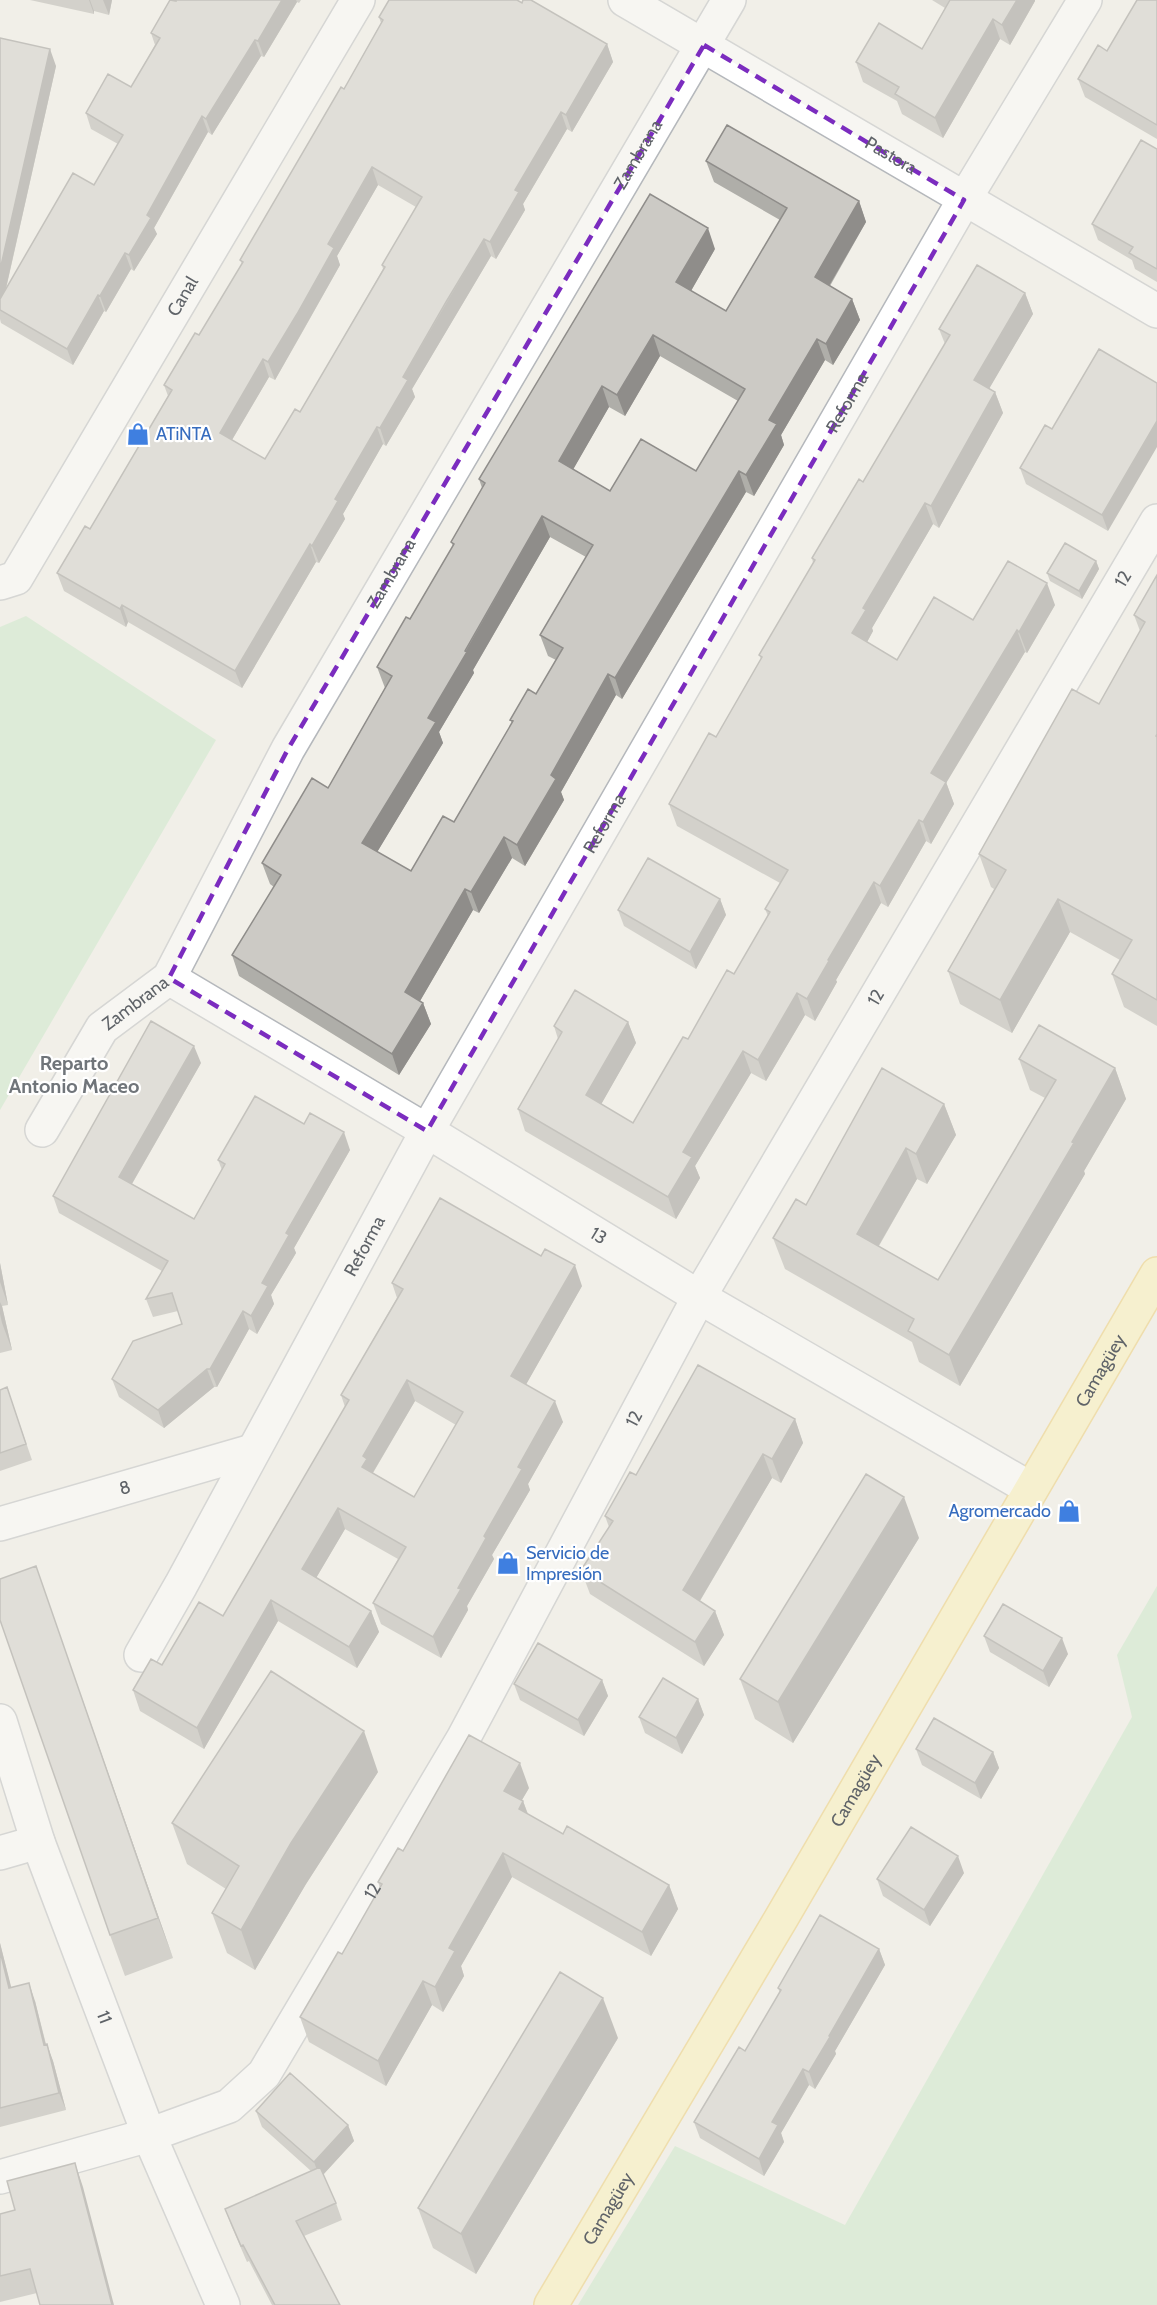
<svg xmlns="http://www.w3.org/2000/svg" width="1157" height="2305" font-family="Cabin,sans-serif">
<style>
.green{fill:#c6e7c6}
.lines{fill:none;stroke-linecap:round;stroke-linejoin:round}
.minor-casing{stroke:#b5b8bc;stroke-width:36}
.major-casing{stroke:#edc965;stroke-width:36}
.minor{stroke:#fff;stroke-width:33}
.major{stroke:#fcf1b1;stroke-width:33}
.wall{fill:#afaea9;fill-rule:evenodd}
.shaded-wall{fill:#8f8d8a}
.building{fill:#cccac5;stroke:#8f8d8a;stroke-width:1.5;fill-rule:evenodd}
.marked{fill:none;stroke:#7b2cbf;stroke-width:4.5;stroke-dasharray:12 8;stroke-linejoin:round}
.labels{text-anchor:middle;stroke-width:4.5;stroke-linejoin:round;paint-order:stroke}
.street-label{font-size:18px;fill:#5f6368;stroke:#fff}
.shop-label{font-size:18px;fill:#366cbe;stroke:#fff;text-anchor:start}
.neighbourhood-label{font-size:20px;font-weight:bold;fill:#70757a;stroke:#fff}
</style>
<rect width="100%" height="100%" fill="#f1efe8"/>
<path class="green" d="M26 616 216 740 0 1110V627Z
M1157 1586V2305H578L675 2146 845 2225 1132 1717 1117 1655Z"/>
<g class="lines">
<g class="minor-casing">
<g id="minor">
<path id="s1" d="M625 0 1157 311"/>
<path id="s2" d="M0 583 16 578 358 0"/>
<path id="s3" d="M169 978 427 1131 699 1297 1031 1489"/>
<path id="s4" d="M42 1130 102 1028 169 978 288 749 729 0"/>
<path id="s5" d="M0 1524 252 1451"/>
<path id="s6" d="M141 1655 181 1585 427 1131 964 200 1085 0"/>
<path id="s7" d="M0 1721 38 1842 149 2135 223 2305"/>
<path d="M0 1853 38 1842"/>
<path id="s8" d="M0 2177 149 2135 229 2106 264 2074 463 1739 699 1297 1157 521"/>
</g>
</g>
<g class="major-casing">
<g id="major">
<path id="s9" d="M551 2305 782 1917 1157 1274"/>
</g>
</g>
<use href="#minor" class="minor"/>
<use href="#major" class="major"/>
</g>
<path class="wall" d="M30 0H112L109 15 94 11V14Z
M176 0H301L299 3 297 2 264 57 261 56 212 135 208 132 154 228 157 234 134 271 131 269 106 312 104 311 73 365 1 323 0 319V38L56 66 6 289 94 185 118 144 91 129 86 113 131 87 155 45 151 33Z
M932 0H1035V1L1010 45 1000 39 943 138 902 114 897 101 863 82 856 62 922 49 945 8Z
M1157 0V139L1085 97 1078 79Z
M379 17 607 44 613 62 572 132 567 129 523 204 525 210 496 259 491 256 453 320 412 389 415 397 386 446 383 444 343 514 345 519 319 563 316 562 242 688 128 622 126 627 64 591 57 573 90 529 168 396 164 385 199 335 242 264 240 260 344 89 381 23ZM378 185 416 207 382 265 383 269 300 412 265 459 232 440 269 377 275 380 303 331 340 265 337 256Z
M1157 149V282L1135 269 1132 260 1098 240 1092 224Z
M706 161 859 201 866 222 830 286 852 299 860 320 833 365 825 360 781 435 784 445 754 496 746 492 622 699 616 695 561 792 564 800 525 866 512 858 479 913 473 910 420 1001 423 1003 431 1024 399 1075 239 976 232 955 274 887 270 884 262 863 328 788 385 688 377 667 410 619 453 546 451 542 482 488 479 479 715 249 691 291 726 311 780 220 714 182ZM660 356 738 401 696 471 610 491 573 469 609 407 625 416ZM550 537 586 557 540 635 548 656 556 660 536 694 510 720 512 723 454 822 411 871 377 852 443 743 439 732 474 673 473 670Z
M1025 293 1033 314 989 388 995 392 1003 413 939 528 933 524 872 628 873 631 867 642 897 660 973 620 1055 605 1027 653 1025 652 946 782 954 804 931 844 926 841 888 907 881 903 836 980 837 982 815 1021 805 1015 766 1081 751 1073 695 1166 700 1178 676 1219 525 1131 518 1109 558 1039 554 1026 628 1022 636 1043 601 1104 633 1123 688 1039 734 974 768 916 765 909 780 883 677 826 669 804 716 737 761 659 759 655 813 563 812 558 863 482 945 344 939 329Z
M1099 349 1108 531 1026 484 1020 468 1052 429Z
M1096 561 1099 569 1082 599 1050 581 1047 573Z
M1157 575V1026L1124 1007 1112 974 1120 960 1070 932 1012 1033 960 1004 948 971 994 889 991 887 979 854 1099 704 1140 631 1134 615Z
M720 899 726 915 696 969 624 926 618 910Z
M1019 1059 1115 1068 1126 1099 1084 1171 1085 1174 960 1386 919 1362 912 1342 785 1269 773 1238 806 1205 944 1104 956 1135 927 1184 917 1179 879 1246 938 1280 1045 1098 1030 1090Z
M201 1063 132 1184 194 1219 222 1170 218 1160 304 1124 350 1150 294 1248 296 1253 271 1295 274 1304 257 1334 249 1329 217 1387H214L164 1428 119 1397 112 1379 182 1324 178 1311 153 1317 146 1299 162 1271 59 1213 53 1196Z
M0 1263 8 1305 2 1306 12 1350 0 1353Z
M392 1283 582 1286 526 1384 563 1422 528 1484 530 1490 492 1555 494 1559 467 1606 468 1610 441 1658 381 1624 373 1603 398 1559 345 1529 316 1578 371 1611 379 1632 357 1668 278 1621 204 1749 140 1711 133 1690 162 1665 223 1616 345 1407 341 1395 397 1298ZM415 1401 456 1425 414 1497 373 1473Z
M7 1387 32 1460 0 1471V1390Z
M795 1419 803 1443 781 1483 772 1478 700 1601 715 1611 724 1635 704 1666 590 1594 581 1570 609 1527 605 1516 636 1475Z
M919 1538 793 1743 755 1719 740 1679Z
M50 1607 173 1958 125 1976 110 1935Z
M984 1636 1068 1654 1049 1687 990 1652Z
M602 1680 608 1696 584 1736 520 1700 514 1684Z
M698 1699 704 1715 682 1754 645 1733 639 1717Z
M916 1749 993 1752 999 1768 981 1799 922 1765Z
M378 1772 306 1884 255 1970 227 1953 212 1913 226 1889 187 1864 172 1823Z
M529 1788 522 1800 523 1801 528 1814 563 1834 669 1885 678 1909 651 1956 512 1877 461 1966 464 1976 443 2012 432 2005 386 2086 309 2042 300 2017 342 1954 380 1888 378 1882 403 1851Z
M964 1873 930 1926 883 1896 877 1879Z
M0 1943 11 1988 35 2001 46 2044 53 2061 66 2110 0 2127Z
M879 1949 885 1965 835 2051 836 2054 815 2089 809 2085 781 2133 784 2142 764 2176 700 2138 694 2122 745 2051 780 1993 778 1988Z
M618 2038 476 2274 433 2248 418 2208Z
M256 2111 348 2125 354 2141 323 2175 336 2203 342 2220 304 2236 340 2305H272L249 2261 247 2262 231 2225 225 2209 311 2171 262 2127Z
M83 2187 37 2293 0 2302V2214L15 2210Z"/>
<path class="shaded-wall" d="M89 0H90L94 11V14Z
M103 0H112L109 15Z
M282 0H296L297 2 264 57 258 41Z
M1017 0H1035V1L1010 45 1002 25Z
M993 19 1000 39 943 138 935 118Z
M255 40 261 56 212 135 206 119Z
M607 44 613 62 572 132 566 115Z
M50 49 56 66 1 310H0V270Z
M561 112 567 129 523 204 525 210 496 259 490 242 515 190Z
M202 116 208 132 154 228 157 234 134 271 129 255 147 215Z
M372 167 378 185 337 256 340 265 275 380 268 362 328 244Z
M859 201 866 222 822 298 815 277Z
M708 228 715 249 684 303 676 282Z
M484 239 491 256 412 389 415 397 386 446 380 428 403 377Z
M125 253 131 269 106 312 100 296Z
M1025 293 1033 314 982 401 974 380Z
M98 295 104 311 73 365 67 349Z
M852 299 860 320 833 365 826 344Z
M653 335 660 356 625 416 617 395Z
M817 339 825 360 781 435 784 445 754 496 746 475 769 420Z
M263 359 269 377 226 450 220 433Z
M602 386 609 407 566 482 559 461Z
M995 392 1003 413 939 528 931 506Z
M1157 421V447L1108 531 1102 515Z
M377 427 383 444 343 514 345 519 319 563 312 546 335 499Z
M739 471 746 492 622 699 615 678Z
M925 503 933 524 872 628 873 631 860 655 852 633 863 608Z
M542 516 550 537 473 670 474 673 439 732 443 743 370 864 362 843 428 718Z
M310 544 316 562 242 688 235 671Z
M1096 561 1099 569 1082 599 1079 591Z
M1047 583 1055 605 1027 653 1019 632Z
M122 605 128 622 126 627 120 609Z
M1017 630 1025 652 939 795 931 773Z
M608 674 616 695 561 792 564 800 525 866 517 845 551 775Z
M946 782 954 804 931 844 923 822Z
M919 820 926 841 888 907 880 886Z
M504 837 512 858 479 913 471 892Z
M874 882 881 903 836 980 837 982 815 1021 807 999 828 960Z
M465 889 473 910 413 1013 405 992Z
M720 899 726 915 696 969 690 952Z
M1058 899 1070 932 1012 1033 1000 1000Z
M797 993 805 1015 766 1081 758 1060Z
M423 1003 431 1024 399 1075 392 1054Z
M628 1022 636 1043 594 1117 586 1095Z
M194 1046 201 1063 126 1194 119 1177Z
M743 1051 751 1073 695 1166 700 1178 676 1219 668 1197 683 1152Z
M1115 1068 1126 1099 1084 1171 1085 1174 960 1386 949 1355Z
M944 1104 956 1135 927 1184 916 1154Z
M344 1132 350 1150 294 1248 296 1253 271 1295 274 1304 257 1334 251 1316 262 1283 286 1233Z
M906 1148 917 1179 868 1264 857 1234Z
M0 1263 8 1305 0 1282Z
M575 1265 582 1286 519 1397 511 1376Z
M0 1302 2 1306 12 1350 2 1323 0 1314Z
M243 1311 249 1329 217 1387 210 1369Z
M207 1369 214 1387 164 1428 158 1410Z
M407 1380 415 1401 372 1474 362 1467 363 1456Z
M555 1401 563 1422 528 1484 530 1490 492 1555 494 1559 467 1606 468 1610 441 1658 433 1637 518 1467Z
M795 1419 803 1443 781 1483 772 1459Z
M763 1454 772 1478 692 1614 683 1590Z
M904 1497 919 1538 793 1743 778 1702Z
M338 1508 345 1529 309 1590 302 1569Z
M36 1566 50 1607 173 1958 158 1918Z
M271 1600 278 1621 204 1749 197 1728Z
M371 1611 379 1632 357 1668 349 1647Z
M715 1611 724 1635 704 1666 695 1642Z
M1062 1638 1068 1654 1049 1687 1043 1671Z
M602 1680 608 1696 584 1736 578 1720Z
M698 1699 704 1715 682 1754 676 1738Z
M364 1731 378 1772 306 1884 255 1970 241 1930 291 1843Z
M993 1752 999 1768 981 1799 975 1783Z
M520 1763 529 1788 513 1815 504 1791Z
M523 1801 532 1826 519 1809Z
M503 1853 512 1877 461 1966 464 1976 443 2012 435 1987 449 1948Z
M958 1856 964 1873 930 1926 924 1910Z
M669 1885 678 1909 651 1956 642 1932Z
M0 1943 16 2006 9 1988 0 1951Z
M879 1949 885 1965 835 2051 836 2054 815 2089 809 2072 829 2036Z
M423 1981 432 2005 386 2086 378 2061Z
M29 1983 35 2001 50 2062 44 2045Z
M603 1998 618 2038 476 2274 461 2234Z
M47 2044 53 2061 66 2110 59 2093Z
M803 2069 809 2085 781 2133 784 2142 764 2176 759 2159 772 2122Z
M348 2125 354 2141 320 2178 314 2162Z
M75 2163 83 2187 114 2305H112Z"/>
<path class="building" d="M170 0 176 1V0H282L258 41 255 40 206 119 202 116 147 215 151 218 129 255 125 253 100 296 98 295 67 349 0 310V299L73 173 94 185 123 135 86 113 108 74 131 87 160 38 151 33Z
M389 0H517L522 3 523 0H531L607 44 566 115 561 112 515 190 519 192 490 242 484 239 446 302 403 377 408 380 380 428 377 427 335 499 338 501 312 546 310 544 235 671 122 605 120 609 57 573 85 526 90 529 172 390 164 385 195 333 199 335 243 262 240 260 341 87 344 89 383 20 379 17ZM372 167 422 197 382 265 385 267 300 412 295 409 265 459 220 433 263 359 268 362 297 314 334 248 328 244Z
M950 0H1017L1002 25 993 19 935 118 895 94 899 87 856 62 879 23 922 49Z
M1137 0H1157V125L1078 79 1098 45 1107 51Z
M0 38 50 49 0 270Z
M727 125 859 201 815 277 852 299 826 344 817 339 769 420 777 424 746 475 739 471 615 678 608 674 551 775 556 779 517 845 504 837 471 892 465 889 405 992 423 1003 392 1054 232 955 281 875 262 863 312 778 328 788 392 676 377 667 406 617 410 619 454 544 451 542 485 483 479 479 650 194 708 228 676 282 726 311 787 208 706 161ZM653 335 745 389 696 471 641 439 610 491 559 461 602 386 617 395ZM542 516 593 545 540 635 563 648 536 694 528 689 510 720 513 721 454 822 443 816 411 871 362 843 436 722 428 718 467 652 465 651Z
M1141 140 1157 149V269L1129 253 1133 247 1092 224Z
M977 265 1025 293 974 380 995 392 931 506 925 503 863 608 866 610 852 633 897 660 934 597 973 620 1008 561 1047 583 1019 632 1017 630 931 773 946 782 923 822 919 820 880 886 874 882 828 960 829 961 807 999 797 993 758 1060 743 1051 683 1152 692 1157 668 1197 518 1109 562 1032 554 1026 575 990 628 1022 586 1095 633 1123 683 1037 688 1039 727 970 734 974 770 912 765 909 788 870 669 804 709 733 716 737 762 657 759 655 815 560 812 558 859 479 863 482 950 335 939 329Z
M1099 349 1157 383V421L1102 515 1020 468 1045 425 1052 429Z
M1065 543 1096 561 1079 591 1047 573Z
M1157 575V734L1156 736 1157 737V1000L1112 974 1132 940 1058 899 1000 1000 948 971 1006 870 979 854 1072 689 1099 704 1145 622 1134 615Z
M648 858 720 899 690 952 618 910Z
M151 1021 194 1046 119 1177 194 1219 225 1164 218 1160 255 1096 304 1124 310 1113 344 1132 286 1233 289 1235 262 1283 268 1286 251 1316 243 1311 210 1369H207L158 1410 112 1379 133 1341 182 1324 172 1293 146 1299 168 1261 53 1196Z
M1039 1025 1115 1068 1072 1142 1074 1143 949 1355 908 1331 914 1319 773 1238 796 1199 806 1205 882 1068 944 1104 916 1154 906 1148 857 1234 938 1280 1056 1080 1019 1059Z
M440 1198 541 1256 545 1249 575 1265 511 1376 555 1401 518 1467 522 1469 484 1536 486 1538 458 1588 461 1589 433 1637 373 1603 406 1547 338 1508 302 1569 371 1611 349 1647 271 1600 197 1728 133 1690 151 1659 162 1665 199 1602 223 1616 349 1400 341 1395 403 1289 392 1283ZM407 1380 463 1412 414 1497 362 1467 367 1459 363 1456Z
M698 1365 795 1419 772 1459 763 1454 683 1590 715 1611 695 1642 581 1570 613 1521 605 1516 630 1472 636 1475Z
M7 1387 26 1444 0 1453V1390Z
M866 1474 904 1497 778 1702 740 1679Z
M36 1566 158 1918 110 1935 0 1620V1579Z
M1003 1604 1062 1638 1043 1671 984 1636Z
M538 1643 602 1680 578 1720 514 1684Z
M271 1671 364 1731 291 1843 241 1930 212 1913 239 1866 172 1823Z
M663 1678 698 1699 676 1738 639 1717Z
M934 1718 993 1752 975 1783 916 1749Z
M469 1735 520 1763 504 1791 523 1801 519 1809 563 1834 567 1826 669 1885 642 1932 503 1853 449 1948 455 1951 435 1987 423 1981 378 2061 300 2017 338 1952 342 1954 382 1884 378 1882 398 1848 403 1851Z
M911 1827 958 1856 924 1910 877 1879Z
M820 1915 879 1949 829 2036 830 2037 809 2072 803 2069 772 2122 778 2125 759 2159 694 2122 739 2047 745 2051 781 1990 778 1988Z
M0 1951 9 1988 29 1983 44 2045 47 2044 59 2093 0 2108Z
M560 1972 603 1998 461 2234 418 2208Z
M290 2073 348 2125 314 2162 256 2111Z
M75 2163 112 2305H40L30 2269 0 2276V2214L15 2210 7 2181Z
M320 2167 336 2203 296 2221 340 2305H275L243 2245 241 2246 225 2209Z"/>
<path d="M0 0H1157V2305H0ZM704 45 964 200 427 1131 169 978 288 749Z" fill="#f1efe8" fill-opacity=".55" fill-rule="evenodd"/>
<path class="marked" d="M704 45 964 200 427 1131 169 978 288 749Z"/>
<defs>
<g id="shop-bare" transform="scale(1.8)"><path d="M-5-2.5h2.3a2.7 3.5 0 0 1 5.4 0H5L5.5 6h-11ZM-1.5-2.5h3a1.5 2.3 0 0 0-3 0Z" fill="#3f7fe0" stroke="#fff" stroke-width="2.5" paint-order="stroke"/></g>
</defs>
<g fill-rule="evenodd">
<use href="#shop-bare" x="138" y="434"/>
<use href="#shop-bare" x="1069" y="1511"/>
<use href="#shop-bare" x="508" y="1563"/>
</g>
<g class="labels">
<g class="street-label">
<text dy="6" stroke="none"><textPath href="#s4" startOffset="1150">Zambrana</textPath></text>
<text dy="6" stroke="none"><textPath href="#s1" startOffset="308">Pastora</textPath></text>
<text dy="6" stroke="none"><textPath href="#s2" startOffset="344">Canal</textPath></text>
<text dy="6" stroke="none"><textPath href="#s6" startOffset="1438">Reforma</textPath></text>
<text dy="6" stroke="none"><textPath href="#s4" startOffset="664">Zambrana</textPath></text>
<text dy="6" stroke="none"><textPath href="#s8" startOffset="2012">12</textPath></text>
<text dy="6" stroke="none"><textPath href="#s6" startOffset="952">Reforma</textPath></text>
<text dy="6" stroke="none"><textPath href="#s8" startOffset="1526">12</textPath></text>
<text dy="6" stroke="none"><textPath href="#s4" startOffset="160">Zambrana</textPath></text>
<text dy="6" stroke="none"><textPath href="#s3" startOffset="501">13</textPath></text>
<text dy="6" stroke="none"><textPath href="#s6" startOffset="466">Reforma</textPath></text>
<text dy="6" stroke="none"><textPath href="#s9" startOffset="1084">Camagüey</textPath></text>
<text dy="6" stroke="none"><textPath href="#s8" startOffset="1040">12</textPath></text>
<text dy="6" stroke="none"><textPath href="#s5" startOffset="130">8</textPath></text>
<text dy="6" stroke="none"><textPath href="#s9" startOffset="598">Camagüey</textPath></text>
<text dy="6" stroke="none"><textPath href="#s8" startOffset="500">12</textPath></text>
<text dy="6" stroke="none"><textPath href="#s7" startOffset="314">11</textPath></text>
<text dy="6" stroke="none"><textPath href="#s9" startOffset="112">Camagüey</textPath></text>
</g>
<g class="shop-label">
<text x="156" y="440">ATiNTA</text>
<text x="1051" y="1517" text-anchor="end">Agromercado</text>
<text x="526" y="1559">Servicio de<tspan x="526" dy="21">Impresión</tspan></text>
</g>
<g class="neighbourhood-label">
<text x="74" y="1070">Reparto<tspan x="74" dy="23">Antonio Maceo</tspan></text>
</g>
</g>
</svg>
